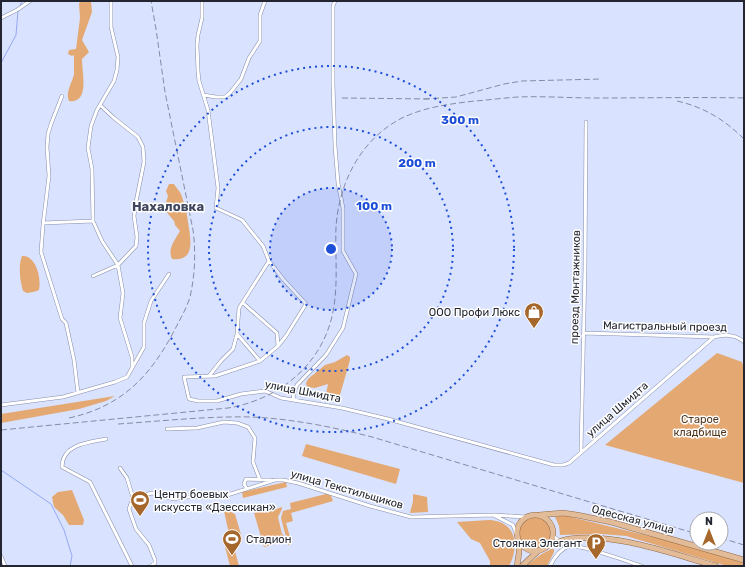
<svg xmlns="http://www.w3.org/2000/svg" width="745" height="567" font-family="Rubik,sans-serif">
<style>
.green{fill:#e4a872}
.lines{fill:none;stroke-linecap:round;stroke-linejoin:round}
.stream{stroke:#95a9f4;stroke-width:1}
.minor-casing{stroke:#868ea9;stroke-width:4}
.primary-casing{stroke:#926a47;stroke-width:6}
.minor{stroke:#fff;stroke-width:3}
.primary{stroke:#e2bb98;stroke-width:5}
.rail{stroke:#868ca1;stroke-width:1;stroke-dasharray:6 3;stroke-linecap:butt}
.ring{fill:none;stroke:#1d4ed8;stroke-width:2;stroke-dasharray:2 4}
.labels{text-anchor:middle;stroke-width:3;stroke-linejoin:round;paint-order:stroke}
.street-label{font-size:11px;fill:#232631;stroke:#fff}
.poi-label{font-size:11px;fill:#232631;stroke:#fff;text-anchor:end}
.park-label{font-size:11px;fill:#52351b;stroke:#fff}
.quarter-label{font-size:13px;font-weight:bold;fill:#3f465d;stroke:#fff}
.centre{fill:#1d4ed8;stroke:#fff;stroke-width:2}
.ring-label{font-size:12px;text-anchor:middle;font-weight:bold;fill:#1d4ed8;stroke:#fff;stroke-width:3;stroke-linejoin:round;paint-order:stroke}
</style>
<rect width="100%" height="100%" fill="#d9e2ff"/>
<path class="green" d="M83 1H91L92 12 82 40 89 52 82 59C82 73 90 104 69 101 65 93 72 83 74 74 74 68 74 61 74 55L72 56 68 54 69 50 76 49 80 18 79 3Z
M169 184H174C177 189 181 192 182 197 185 205 187 214 188 222 190 236 197 262 172 259 167 249 175 240 180 231L175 225 174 221 164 209 168 196 166 191Z
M22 256C24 256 26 256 28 257 38 263 41 280 39 290 35 292 31 292 27 293L23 291C20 281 18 266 22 256Z
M717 353 742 362 744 369V483L605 445Z
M347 355 350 357V360L338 402 329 398 326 394 328 384 315 388 307 387 306 383 308 379 325 365 335 362Z
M115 396 106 401 79 409 1 423V414Z
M306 444 400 469 396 484 302 456Z
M286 482 287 487 243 498 242 492Z
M72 490 84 520 83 525H69L63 515 54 507 52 497 58 492Z
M330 493 333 501 291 513 293 521 286 523 292 544 288 545 281 518 283 511 291 509 290 503Z
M413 494 427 497 428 512 410 513 413 501Z
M225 506H227L229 511 235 514 242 538 225 543 229 534 224 511Z
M282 507V509L278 517 282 534 269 538 283 534 285 541 264 547 254 513 263 511 264 513Z
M563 515 673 542 744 563V566H727L626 536 601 534 560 535 559 526 555 517Z
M519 533a16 16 0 1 1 32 0a16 16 0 1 1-32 0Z
M489 520C516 521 520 546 509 566H490V561L480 543 471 539 457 522Z
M233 544 239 566H230L225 547Z
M551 549H554V552L547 566H526L540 555Z"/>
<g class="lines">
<path class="stream" d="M20 6 22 1
M1 63 16 35 18 11
M1 470 51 504 64 530 72 556 70 566"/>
<g class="minor-casing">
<path id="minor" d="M111 1V27L118 57 117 70 114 81 97 110 91 126 88 148 92 169 93 221 102 241 118 265 123 293 120 318 132 357V367
M202 1V18L198 35 197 45 198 71 199 81 208 110 218 188 216 208 242 220 263 246 269 261 283 279 306 304 286 336 278 346 260 361 215 376 184 377 189 399 198 401H217L241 394 265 391 281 398 342 408 388 419 554 465H563L569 463 714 337
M1 18 17 10 30 1
M203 95 216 97H225L230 93 241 79 249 58 260 41V15L265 1
M62 96 51 124 48 134 47 147 49 176 43 225 41 252 62 319 66 323 74 360 78 393
M43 223 93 221
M93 276 118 265 136 246 137 237 134 216 136 202 144 162 143 147 138 137 114 118 101 106
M243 303 277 333 278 346
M584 333 714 337C725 334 735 334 744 342
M237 334 260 361
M209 376 221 361 233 349 237 334 239 308 269 261
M293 400 294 392 297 385 326 355 343 328 356 274 343 251V208L338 183 335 146 333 84V6L335 1
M1 405 63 397 115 382 127 377 144 347V323L151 301 169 274
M167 429 197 428 224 422 237 423 248 427 255 438 253 462 260 480
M106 439C90 442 62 444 62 467L90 482 132 566
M581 451 585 267 586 122
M120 468 127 478 133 498
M247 489 244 484 246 479 271 480
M495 516 513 525 517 536
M553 536 568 547
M1 556 5 566
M151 566 155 563V560L149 545 136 529 129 509 133 498 152 493 174 499 182 497H221L275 480H283L298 483 370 506 411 517 494 515 526 517
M550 566C554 558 560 549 569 546 580 544 629 562 642 566"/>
</g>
<g class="primary-casing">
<path id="primary" d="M517 533a18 18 0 1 1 36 0a18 18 0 1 1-36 0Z
M539 515 563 513 577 515 611 522 744 560
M549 545C556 543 562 540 569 539 615 532 672 554 716 566
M517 566 519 553V543
M522 566 538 551"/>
</g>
<use href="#minor" class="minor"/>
<use href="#primary" class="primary"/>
<path class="rail" d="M342 98 430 99
M424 99 456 97 504 84 522 81 601 79
M677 101C704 107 725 120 744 139
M69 418C120 407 149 378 173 333 179 321 186 310 190 297 195 275 196 253 193 230L165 92 156 29 151 1
M118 424C163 421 207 416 252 417 293 419 333 427 372 437L697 534
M1 430 228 408C282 399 326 361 334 306 338 280 335 253 336 227 339 182 361 139 402 118 425 107 449 104 475 101 489 100 503 98 518 97 544 96 570 98 597 98 646 98 695 97 744 98
M721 538 744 545"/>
</g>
<circle cx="331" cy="249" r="61" fill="#1d4ed8" fill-opacity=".12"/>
<g class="ring">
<circle cx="331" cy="249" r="61"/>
<circle cx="331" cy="249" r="122"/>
<circle cx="331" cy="249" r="183"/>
</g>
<defs>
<g id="shop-pin" transform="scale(1)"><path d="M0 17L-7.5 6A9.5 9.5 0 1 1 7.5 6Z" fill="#a5672c" stroke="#fff"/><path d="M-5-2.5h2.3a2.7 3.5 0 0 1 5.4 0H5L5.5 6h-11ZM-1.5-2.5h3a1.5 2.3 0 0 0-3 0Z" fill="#fff"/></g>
<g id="stadium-pin" transform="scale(1)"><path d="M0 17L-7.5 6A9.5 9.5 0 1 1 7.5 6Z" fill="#a5672c" stroke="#fff"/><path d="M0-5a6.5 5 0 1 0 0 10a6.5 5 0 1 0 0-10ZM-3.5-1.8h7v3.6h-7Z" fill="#fff"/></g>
<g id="parking-pin" transform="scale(1)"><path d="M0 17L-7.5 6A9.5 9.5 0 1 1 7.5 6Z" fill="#a5672c" stroke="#fff"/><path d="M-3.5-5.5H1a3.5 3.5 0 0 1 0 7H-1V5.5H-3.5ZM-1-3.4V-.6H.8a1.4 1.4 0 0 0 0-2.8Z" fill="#fff"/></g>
</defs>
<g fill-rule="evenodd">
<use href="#shop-pin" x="534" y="312"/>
<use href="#stadium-pin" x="140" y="500"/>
<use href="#stadium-pin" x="232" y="539"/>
<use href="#parking-pin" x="596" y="543"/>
</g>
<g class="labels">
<g class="street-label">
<text transform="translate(575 287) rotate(-89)" y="4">проезд Монтажников</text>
<text transform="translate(665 326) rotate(1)" y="4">Магистральный проезд</text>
<text transform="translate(303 391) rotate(11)" y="4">улица Шмидта</text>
<text transform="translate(617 409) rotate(-41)" y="4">улица Шмидта</text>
<text transform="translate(347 489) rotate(16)" y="4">улица Текстильщиков</text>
<text transform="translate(633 519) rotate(15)" y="4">Одесская улица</text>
</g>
<g class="poi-label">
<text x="520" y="316">ООО Профи Люкс</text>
<text x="154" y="498" text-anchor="start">Центр боевых<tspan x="154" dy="13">искусств «Дзессикан»</tspan></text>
<text x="246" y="543" text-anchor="start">Стадион</text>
<text x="582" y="547">Стоянка Элегант</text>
</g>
<g class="park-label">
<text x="700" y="423">Старое<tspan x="700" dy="13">кладбище</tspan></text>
</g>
<g class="quarter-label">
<text x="168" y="211">Нахаловка</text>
</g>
</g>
<circle cx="331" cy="249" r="6" class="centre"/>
<g class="ring-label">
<text x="460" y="124">300 m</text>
<text x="417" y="167">200 m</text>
<text x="374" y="210">100 m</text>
</g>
<rect width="745" height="567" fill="none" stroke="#232631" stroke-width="4"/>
<g transform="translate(709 531)"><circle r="19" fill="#ffffff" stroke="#a7a8ad"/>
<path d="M0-3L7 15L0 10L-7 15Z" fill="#a5672c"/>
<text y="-6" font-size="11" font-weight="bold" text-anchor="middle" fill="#232631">N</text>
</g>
</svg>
